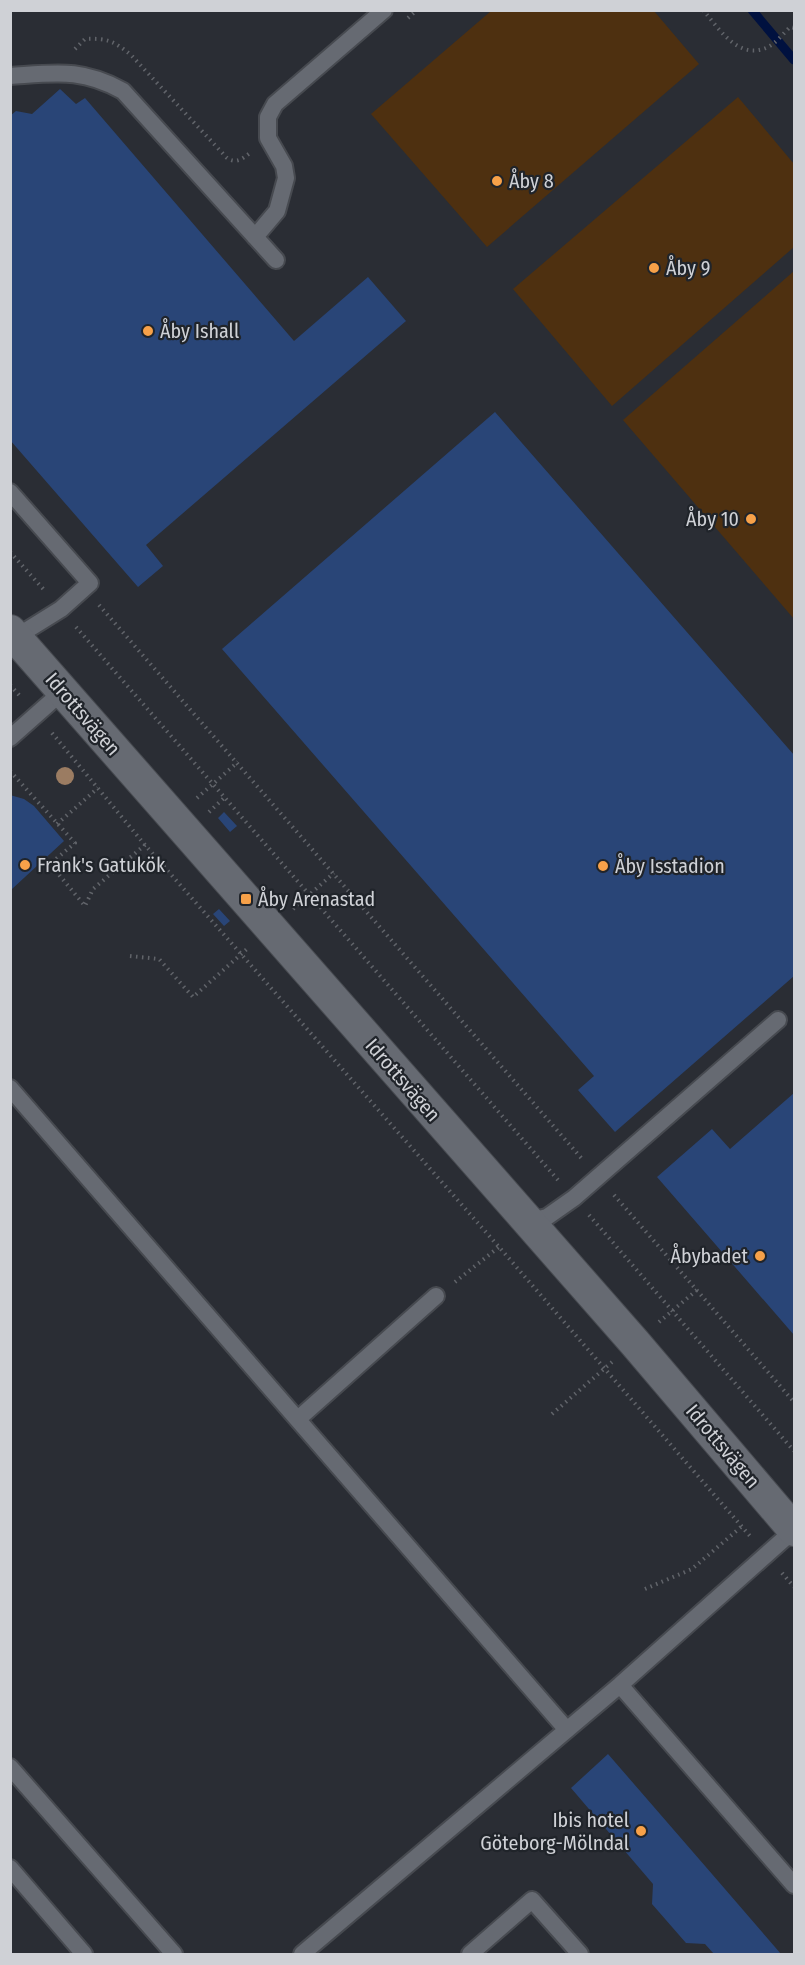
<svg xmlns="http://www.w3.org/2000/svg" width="805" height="1965" font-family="'Fira Sans Condensed',sans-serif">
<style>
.green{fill:#4e3010}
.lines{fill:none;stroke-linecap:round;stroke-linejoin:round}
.stream{stroke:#00113f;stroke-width:9}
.building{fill:#294577}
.lane-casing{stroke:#474a50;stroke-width:20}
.street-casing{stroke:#474a50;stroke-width:34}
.path{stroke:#61646a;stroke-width:4;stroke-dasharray:1.5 4.5;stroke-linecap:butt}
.lane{stroke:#666a72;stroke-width:16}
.street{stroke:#666a72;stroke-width:32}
.tree{fill:#9b7c62}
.poi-dot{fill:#f7a149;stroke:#20242a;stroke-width:2}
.labels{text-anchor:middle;stroke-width:4.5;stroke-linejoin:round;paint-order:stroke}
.poi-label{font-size:20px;fill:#cfd1d6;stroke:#20242a;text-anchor:start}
.street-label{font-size:20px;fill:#cfd1d6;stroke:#20242a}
</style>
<rect width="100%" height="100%" fill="#2a2d34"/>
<path class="green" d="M491 11H654L699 64 487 247 371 114Z
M738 97 794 164V247L612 406 513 289Z
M794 271V619L623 420Z"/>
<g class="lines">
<path class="stream" d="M752 10 794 60"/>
</g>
<path class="building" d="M60 89 76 104 85 98 294 341 368 277 406 321 146 545 163 566 138 587 10 440V116L16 111 32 114Z
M495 412 794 755V976L615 1132 578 1090 594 1076 222 649Z
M10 795 24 799 34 806 64 841 12 889Z
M224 812 237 826 230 832 218 818Z
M219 909 230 921 224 926 213 914Z
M794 1093V1335L657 1177 712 1129 730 1149Z
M608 1754 712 1874 781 1954H714L705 1944 686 1943 652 1904 653 1884 571 1788Z"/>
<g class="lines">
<g class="lane-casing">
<path id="lane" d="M10 76C56 73 82 68 123 91L276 260
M255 237 277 211 286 178 284 166 268 138V117L275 104 384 10
M10 492 90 583 61 609 16 637
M10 738 63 691
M10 1088 567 1730
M527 1222 547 1217 574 1198 778 1020
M298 1419 436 1296
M620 1685 794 1885
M10 1767 174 1954
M10 1868 84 1954
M302 1954 620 1685 794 1530
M470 1954 532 1900 580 1954"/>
</g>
<g class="street-casing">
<path id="street" d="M10 631 635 1343 794 1530"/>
</g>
<path class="path" d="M703 10C720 30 739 61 768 47 776 43 784 33 790 27L794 28
M408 18 417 10
M75 49 85 39C107 38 114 41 131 55L227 158C236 164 242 159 250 153
M10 115V116
M10 552 46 592
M99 605 583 1160
M76 627 558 1180
M10 685 20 696
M52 733 145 845 499 1247 750 1536
M10 771 75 843 50 864 85 906 93 889 146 844
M197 798 238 762
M209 812 225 797
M57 824 98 788
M293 909 334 873
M130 956 159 959 193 997 247 949
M614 1195 794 1402
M589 1215 794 1451
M455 1282 499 1247
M659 1322 697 1290
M552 1414 612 1362
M782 1573 794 1587
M645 1589 692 1569 741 1527"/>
<use href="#lane" class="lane"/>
<use href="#street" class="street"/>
</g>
<circle class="tree" cx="65" cy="776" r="9"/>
<g class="poi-dot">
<circle cx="497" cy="181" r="6"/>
<circle cx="654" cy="268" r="6"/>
<circle cx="148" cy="331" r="6"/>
<circle cx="751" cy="519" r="6"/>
<circle cx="25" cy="865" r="6"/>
<circle cx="603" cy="866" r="6"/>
<rect x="240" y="893" width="12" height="12" rx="3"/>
<circle cx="760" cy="1256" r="6"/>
<circle cx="641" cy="1831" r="6"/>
</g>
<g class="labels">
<g class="poi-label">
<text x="509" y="188">Åby 8</text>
<text x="666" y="275">Åby 9</text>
<text x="160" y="338">Åby Ishall</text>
<text x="739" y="526" text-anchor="end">Åby 10</text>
<text x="37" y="872">Frank's Gatukök</text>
<text x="615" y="873">Åby Isstadion</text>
<text x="258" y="906">Åby Arenastad</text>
<text x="748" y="1263" text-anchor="end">Åbybadet</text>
<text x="629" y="1827" text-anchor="end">Ibis hotel<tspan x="629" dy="23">Göteborg-Mölndal</tspan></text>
</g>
<g class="street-label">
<text transform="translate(83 714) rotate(49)" y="7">Idrottsvägen</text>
<text transform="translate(403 1080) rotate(49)" y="7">Idrottsvägen</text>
<text transform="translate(723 1446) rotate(50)" y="7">Idrottsvägen</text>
</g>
</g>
<rect width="805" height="1965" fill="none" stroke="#cfd1d6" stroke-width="24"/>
</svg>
